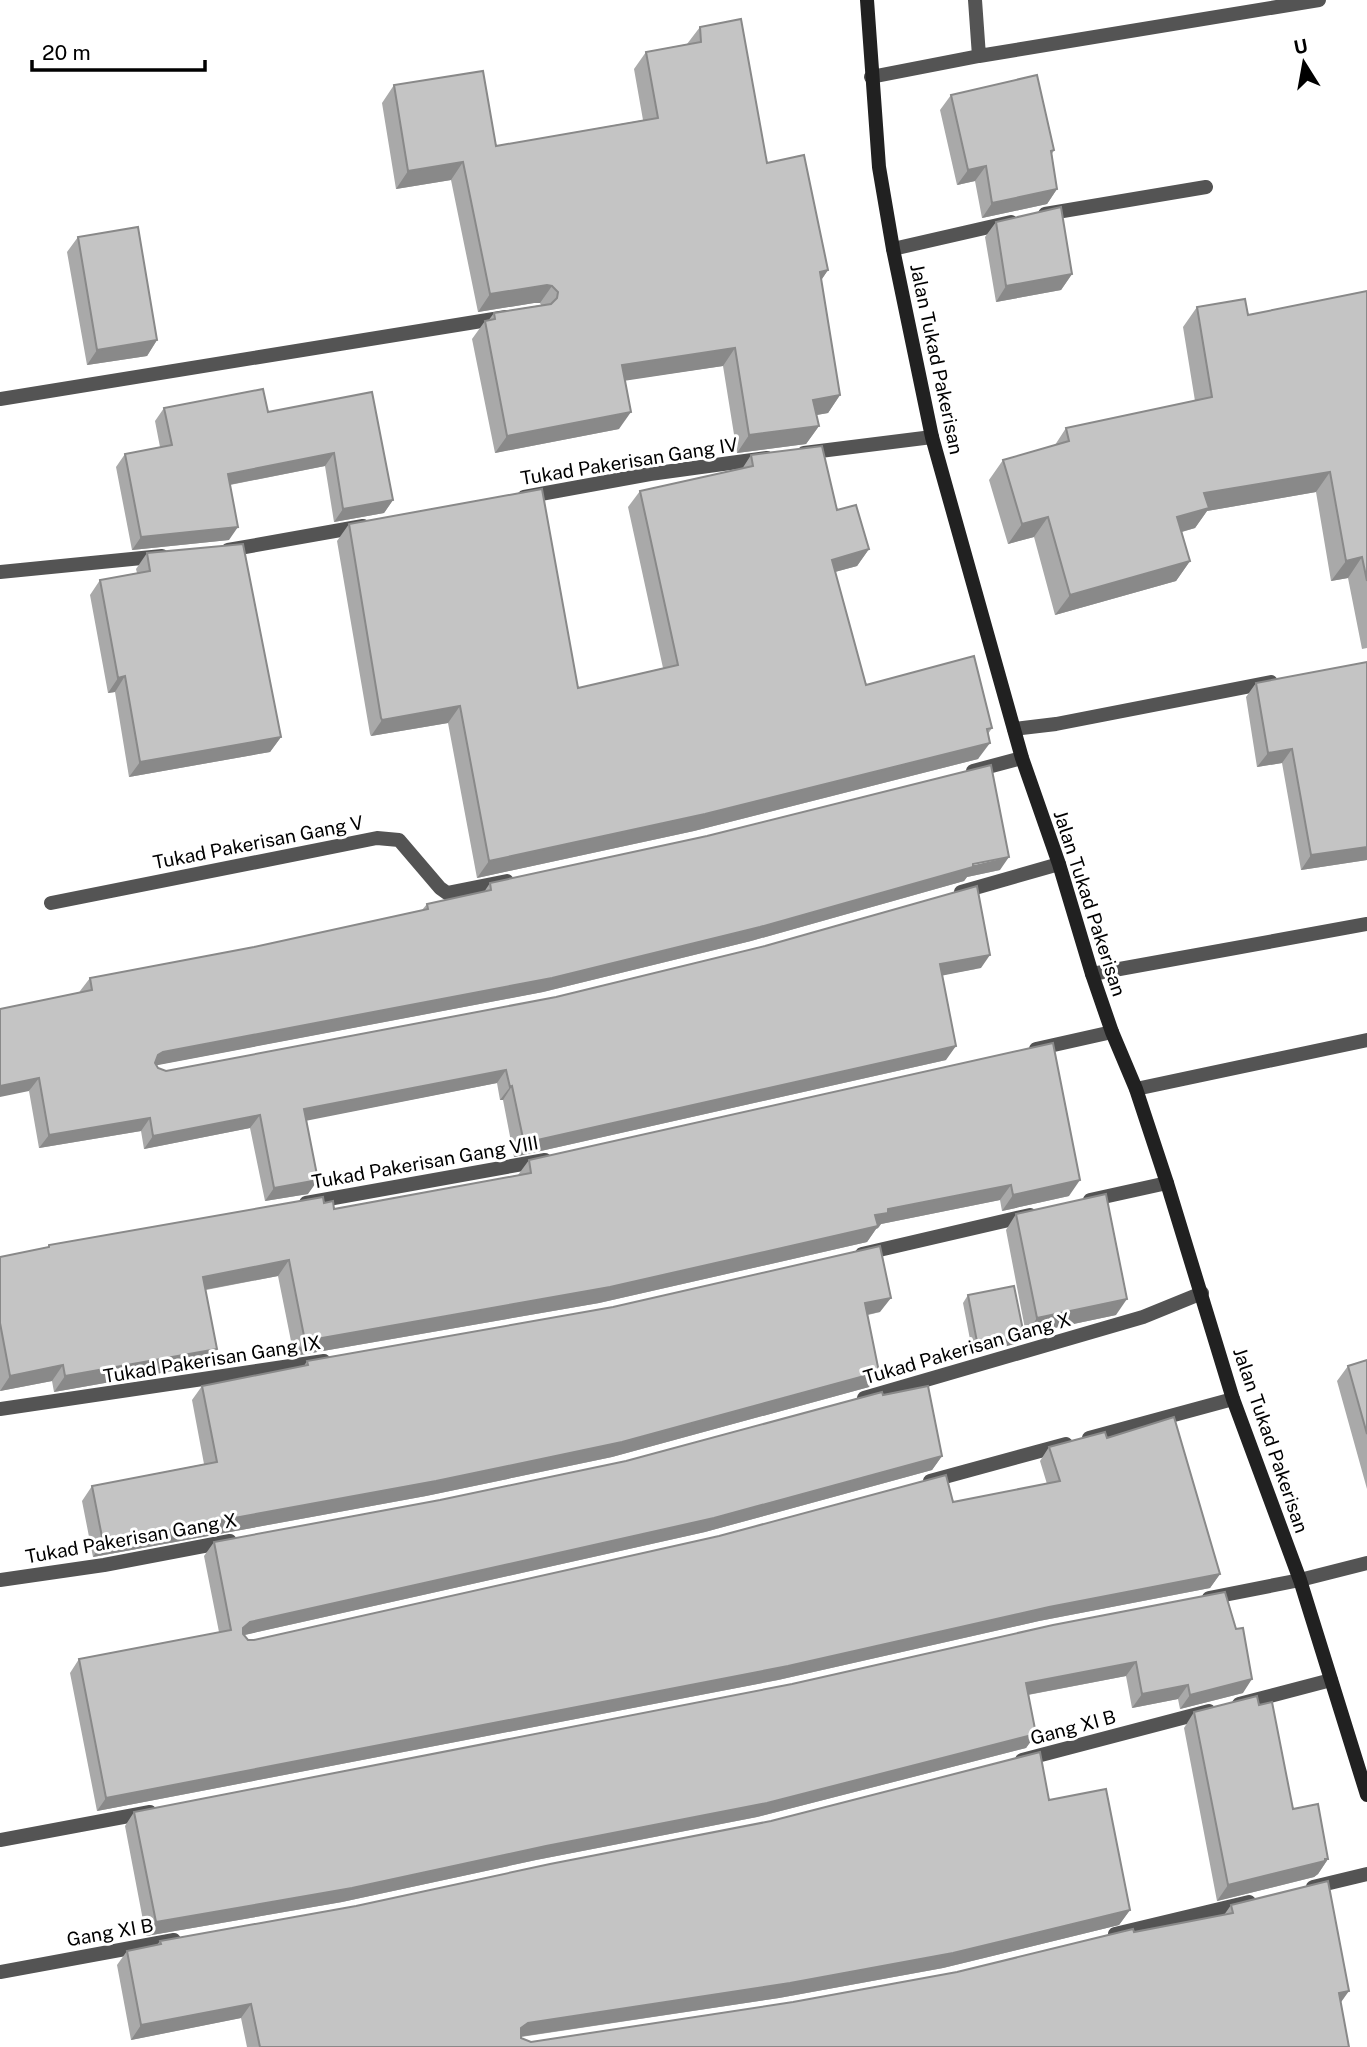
<svg xmlns="http://www.w3.org/2000/svg" width="1367" height="2047" font-family="'Public Sans',sans-serif">
<style>
.lines{fill:none;stroke-linecap:round;stroke-linejoin:round}
.lane{stroke:#545454;stroke-width:14}
.street{stroke:#545454;stroke-width:14}
.secondary{stroke:#212121;stroke-width:14}
.wall{fill:#a9a9a9}
.shaded-wall{fill:#898989}
.building{fill:#c4c4c4;stroke:#898989;stroke-width:2}
.labels{text-anchor:middle;stroke-width:6;stroke-linejoin:round;paint-order:stroke}
.street-label{font-size:19px;fill:#000;stroke:#fff}
</style>
<rect width="100%" height="100%" fill="#fff"/>
<g class="lines">
<path class="lane" d="M1014 729 1056 724 1271 682"/>
<path class="street" d="M975 0 979 56 1319 0
M871 77 979 56
M1045 214 1206 187
M893 249 1011 222
M0 399 506 317
M804 453 932 437
M524 497 650 474 767 458
M228 550 363 526
M0 572 162 556
M973 771 1022 758
M961 892 1059 864
M51 903 377 838 399 840 440 888 447 893 507 881
M1092 974 1367 924
M1036 1049 1112 1032
M1136 1089 1367 1040
M1090 1200 1167 1183
M306 1203 545 1160
M862 1254 1030 1215
M864 1398 1143 1317 1202 1293
M0 1409 324 1361
M1089 1438 1233 1399
M930 1481 1066 1444
M0 1580 104 1565 230 1541
M1209 1598 1300 1580 1367 1563
M1239 1704 1331 1680
M1022 1760 1209 1711
M0 1840 150 1812
M1313 1887 1367 1874
M1115 1934 1249 1902
M0 1972 174 1940"/>
<path class="secondary" d="M867 0 879 167 893 249 932 437 1022 758 1059 864 1092 974 1112 1032 1136 1089 1167 1183 1233 1399 1300 1580 1367 1795"/>
</g>
<path class="wall" d="M700 27 767 163 828 270 821 280 840 395 828 413 816 415 819 426 806 444 737 453 723 366 625 380 619 429 495 453 472 339 485 321H488L494 313 541 305 540 303H534L478 312 451 180 396 189 382 103 394 85 496 146 643 120 634 69 646 52 687 44Z
M951 95 1054 150 1052 154 1057 189 1047 204 982 218 975 181 957 185 940 110Z
M996 222 1072 274 1061 290 996 302 985 237Z
M78 237 157 340 147 356 87 365 67 252Z
M1367 291V648L1362 649 1348 578 1331 581 1316 492 1207 511 1195 528 1182 532 1190 561 1176 581 1055 615 1034 537 1008 544 989 480 1003 460 1055 445 1066 428 1195 401 1183 327 1197 307 1248 315Z
M372 392 393 500 384 513 334 522 325 466 230 485 229 540 132 550 116 467 125 454 160 447 155 421 164 408 268 412Z
M751 455 837 510 869 549 857 566 835 572 866 685 992 728 988 734 978 759 694 831 477 878 448 723 371 736 370 734 337 541 349 524 578 688 663 668 628 507 640 491 742 469Z
M147 553 281 737 270 752 129 777 115 692 108 693 90 595 100 580 137 573 136 569Z
M1256 683 1367 860 1301 870 1282 763 1257 767 1246 697Z
M1000 870 967 877 964 881 751 941 543 992 156 1065 158 1068 166 1071 981 968 942 975 946 1060 514 1157 503 1100H500L497 1083 306 1120 308 1194 265 1201 250 1128 144 1149 141 1131 39 1148 29 1091 80 991 90 978 254 947 422 910 427 904 484 892 490 883Z
M1053 1043 1069 1196 1002 1211 1000 1200 881 1224 878 1228 876 1229 867 1242 599 1303 294 1356 278 1276 206 1290V1365L54 1392 52 1381 0 1391V1257L47 1248 49 1245 324 1203 334 1209 518 1175 529 1160Z
M1016 1214 1116 1315 1026 1334 1006 1230Z
M968 1295 1024 1335 1018 1343 973 1355 963 1303Z
M880 1312 868 1315 869 1387 612 1457 426 1496 93 1557 82 1501 92 1486 204 1464 192 1400 202 1386 304 1366 307 1361Z
M1367 1360V1489L1337 1381 1348 1366Z
M883 1395 942 1456 932 1470 705 1532 244 1635 248 1640H254L1047 1484 1040 1461 1049 1447 1107 1438 1220 1574 1210 1588 1039 1621 778 1680 97 1811 70 1673 79 1659 219 1632 204 1556 214 1542 440 1500 626 1461Z
M1053 1625 1243 1693 1180 1709 1178 1699 1132 1708 1126 1676 1028 1695 1036 1734 1026 1748 757 1817 536 1860 342 1902 146 1936 125 1826 134 1812 792 1684Z
M1259 1705 1293 1809 1328 1859 1318 1874 1314 1877 1217 1901 1184 1728 1194 1712Z
M1049 1800 1130 1910 1119 1925 943 1968 779 1998 521 2037V2038L531 2042 793 2002 957 1972 1134 1932 1224 1915 1231 1905 1341 2002 1349 2047H247L241 2018 131 2040 117 1965 127 1951 157 1945 160 1941Z"/>
<path class="shaded-wall" d="M463 162 451 180 396 189 408 171Z
M986 166 975 181 957 185 968 170Z
M1057 189 1047 204 982 218 992 203Z
M828 270 816 288 820 272Z
M1072 274 1061 290 996 302 1006 286Z
M547 285 552 286 540 303H534L478 312 490 294Z
M157 340 147 356 87 365 97 350Z
M735 348 723 366 610 383 622 365Z
M840 395 828 413 800 418 813 400Z
M631 412 619 429 495 453 507 436Z
M819 426 806 444 737 453 749 435Z
M334 453 325 466 218 487 228 474Z
M1330 472 1316 492 1207 511 1195 528 1163 537 1177 517 1204 493Z
M393 500 384 513 334 522 343 509Z
M1048 517 1034 537 1008 544 1022 524Z
M238 527 229 540 132 550 141 537Z
M869 549 857 566 820 576 832 560Z
M1362 557 1348 578 1331 581 1346 561Z
M1190 561 1176 581 1055 615 1070 595Z
M125 676 115 692 108 693 118 678Z
M460 706 448 723 371 736 382 720Z
M281 737 270 752 129 777 140 762Z
M990 743 978 759 694 831 477 878 489 861Z
M1292 749 1282 763 1257 767 1268 753Z
M1367 847V860L1301 870 1311 855Z
M1009 857 1000 870 967 877 964 881 751 941 543 992 153 1066 158 1055 163 1052Z
M990 955 981 968 930 978 940 964Z
M956 1046 946 1060 514 1157 524 1143Z
M506 1070 497 1083 295 1123 304 1109Z
M39 1078 29 1091 0 1097V1086Z
M512 1086 503 1100H500L510 1087Z
M260 1115 250 1128 144 1149 153 1136Z
M150 1118 141 1131 39 1148 49 1135Z
M318 1180 308 1194 265 1201 274 1188Z
M1080 1180 1069 1196 1002 1211 1013 1195Z
M1011 1185 1000 1200 881 1224 878 1228 876 1229 867 1242 599 1303 294 1356 305 1341 875 1215 888 1209Z
M289 1260 278 1276 192 1292 203 1277Z
M891 1298 880 1312 855 1317 865 1303Z
M1127 1299 1116 1315 1026 1334 1037 1318Z
M1024 1335 1018 1343 973 1355 978 1347Z
M217 1349 206 1365 54 1392 65 1376Z
M63 1365 52 1381 0 1391 10 1376Z
M879 1372 869 1387 612 1457 426 1496 93 1557 103 1542Z
M942 1456 932 1470 705 1532 240 1636 243 1628 250 1622Z
M1220 1574 1210 1588 1039 1621 778 1680 97 1811 106 1798 1049 1607Z
M1136 1662 1126 1676 1016 1697 1026 1683Z
M1252 1679 1243 1693 1180 1709 1190 1695Z
M1188 1685 1178 1699 1132 1708 1142 1694Z
M1036 1734 1026 1748 757 1817 536 1860 342 1902 146 1936 156 1922Z
M1328 1859 1318 1874 1314 1877 1217 1901 1228 1885Z
M1130 1910 1119 1925 943 1968 779 1998 518 2037 521 2028 528 2023Z
M1349 1991 1339 2005V1993Z
M251 2004 241 2018 131 2040 141 2025Z"/>
<path class="building" d="M741 19 767 163 804 155 828 270 820 272 840 395 813 400 819 426 749 435 735 348 622 365 631 412 507 436 485 321 495 319 494 313 551 304 557 298 558 292 552 286 547 285 490 294 463 162 408 171 394 85 483 71 496 146 658 118 646 52 701 42 700 27Z
M1037 75 1054 150 1051 151 1057 189 992 203 986 166 968 170 951 95Z
M1061 207 1072 274 1006 286 996 222Z
M138 227 157 340 97 350 78 237Z
M1367 291V581L1362 557 1346 561 1330 472 1204 493 1209 508 1177 517 1190 561 1070 595 1048 517 1022 524 1003 460 1069 441 1066 428 1212 397 1197 307 1245 299 1248 315Z
M263 389 268 412 372 392 393 500 343 509 334 453 228 474 238 527 141 537 125 454 172 445 164 408Z
M822 446 837 510 856 505 869 549 832 560 866 685 974 656 992 728 987 729 990 743 705 814 489 861 460 706 382 720 381 718 349 524 542 489 578 688 678 665 640 491 753 466 751 455Z
M243 544 281 737 140 762 125 676 118 678 100 580 150 571 147 553Z
M1367 662V847L1311 855 1292 749 1268 753 1256 683Z
M991 765 1009 857 973 864V867L760 927 552 978 163 1052 158 1055 155 1063 158 1068 166 1071 556 997 765 946 977 886 990 955 940 964 956 1046 524 1143 512 1086 510 1087 506 1070 304 1109 318 1180 274 1188 260 1115 153 1136 150 1118 49 1135 39 1078 0 1086V1009L92 990 90 978 254 947 428 909 427 904 491 890 490 883 707 836Z
M1053 1043 1080 1180 1013 1195 1011 1185 888 1209V1213L875 1215 878 1226 610 1287 305 1341 289 1260 203 1277 217 1349 65 1376 63 1365 10 1376 0 1323V1257L49 1247V1245L323 1197 324 1203 333 1201 334 1209 531 1173 529 1160Z
M1106 1194 1127 1299 1037 1318 1016 1214Z
M880 1246 891 1298 865 1303 879 1372 622 1442 436 1481 103 1542 92 1486 217 1462 202 1386 308 1365 307 1361 613 1307Z
M1014 1286 1024 1335 978 1347 968 1295Z
M1367 1360V1434L1348 1366Z
M928 1386 942 1456 714 1518 250 1622 243 1628V1634L248 1640H254L719 1536 946 1475 953 1502 1060 1481 1049 1447 1105 1432 1107 1438 1174 1417 1220 1574 1049 1607 788 1666 106 1798 79 1659 231 1630 214 1542 440 1500 626 1461 882 1392 883 1395Z
M1225 1592 1236 1629 1243 1628 1252 1679 1190 1695 1188 1685 1142 1694 1136 1662 1026 1683 1036 1734 767 1803 546 1846 352 1888 156 1922 134 1812 792 1684 1053 1625Z
M1257 1696 1259 1705 1272 1702 1293 1809 1318 1804 1328 1859H1325V1861L1228 1885 1194 1712Z
M1040 1752 1049 1800 1106 1789 1130 1910 953 1953 790 1983 528 2023 521 2028V2038L531 2042 793 2002 957 1972 1133 1929 1134 1932 1233 1913 1231 1905 1328 1881 1349 1991 1339 1993 1349 2047H260L251 2004 141 2025 127 1951 161 1944 160 1941 356 1906 550 1864 771 1821Z"/>
<g class="labels">
<g class="street-label">
<text transform="translate(937 359) rotate(78)" y="7">Jalan Tukad Pakerisan</text>
<text transform="translate(629 461) rotate(-9)" y="7">Tukad Pakerisan Gang IV</text>
<text transform="translate(258 842) rotate(-11)" y="7">Tukad Pakerisan Gang V</text>
<text transform="translate(1090 903) rotate(72)" y="7">Jalan Tukad Pakerisan</text>
<text transform="translate(425 1162) rotate(-10)" y="7">Tukad Pakerisan Gang VIII</text>
<text transform="translate(967 1348) rotate(-16)" y="7">Tukad Pakerisan Gang X</text>
<text transform="translate(212 1359) rotate(-9)" y="7">Tukad Pakerisan Gang IX</text>
<text transform="translate(1271 1440) rotate(71)" y="7">Jalan Tukad Pakerisan</text>
<text transform="translate(131 1538) rotate(-10)" y="7">Tukad Pakerisan Gang X</text>
<text transform="translate(1073 1727) rotate(-15)" y="7">Gang XI B</text>
<text transform="translate(110 1932) rotate(-10)" y="7">Gang XI B</text>
</g>
</g>
<g transform="translate(1304 63) rotate(349)" stroke="#ffffff" stroke-width="5" paint-order="stroke">
<path d="M0-5L12 26L0 18L-12 26Z" fill="#000000"/>
<text y="-10" font-size="19" font-weight="bold" text-anchor="middle" fill="#000000">U</text>
</g>
<path d="M32 60v10h173v-10" fill="none" stroke="#000000" stroke-width="3.5"/>
<text x="42" y="60" font-size="21" fill="#000000" stroke="#ffffff" stroke-width="5" paint-order="stroke">20 m</text>
</svg>
